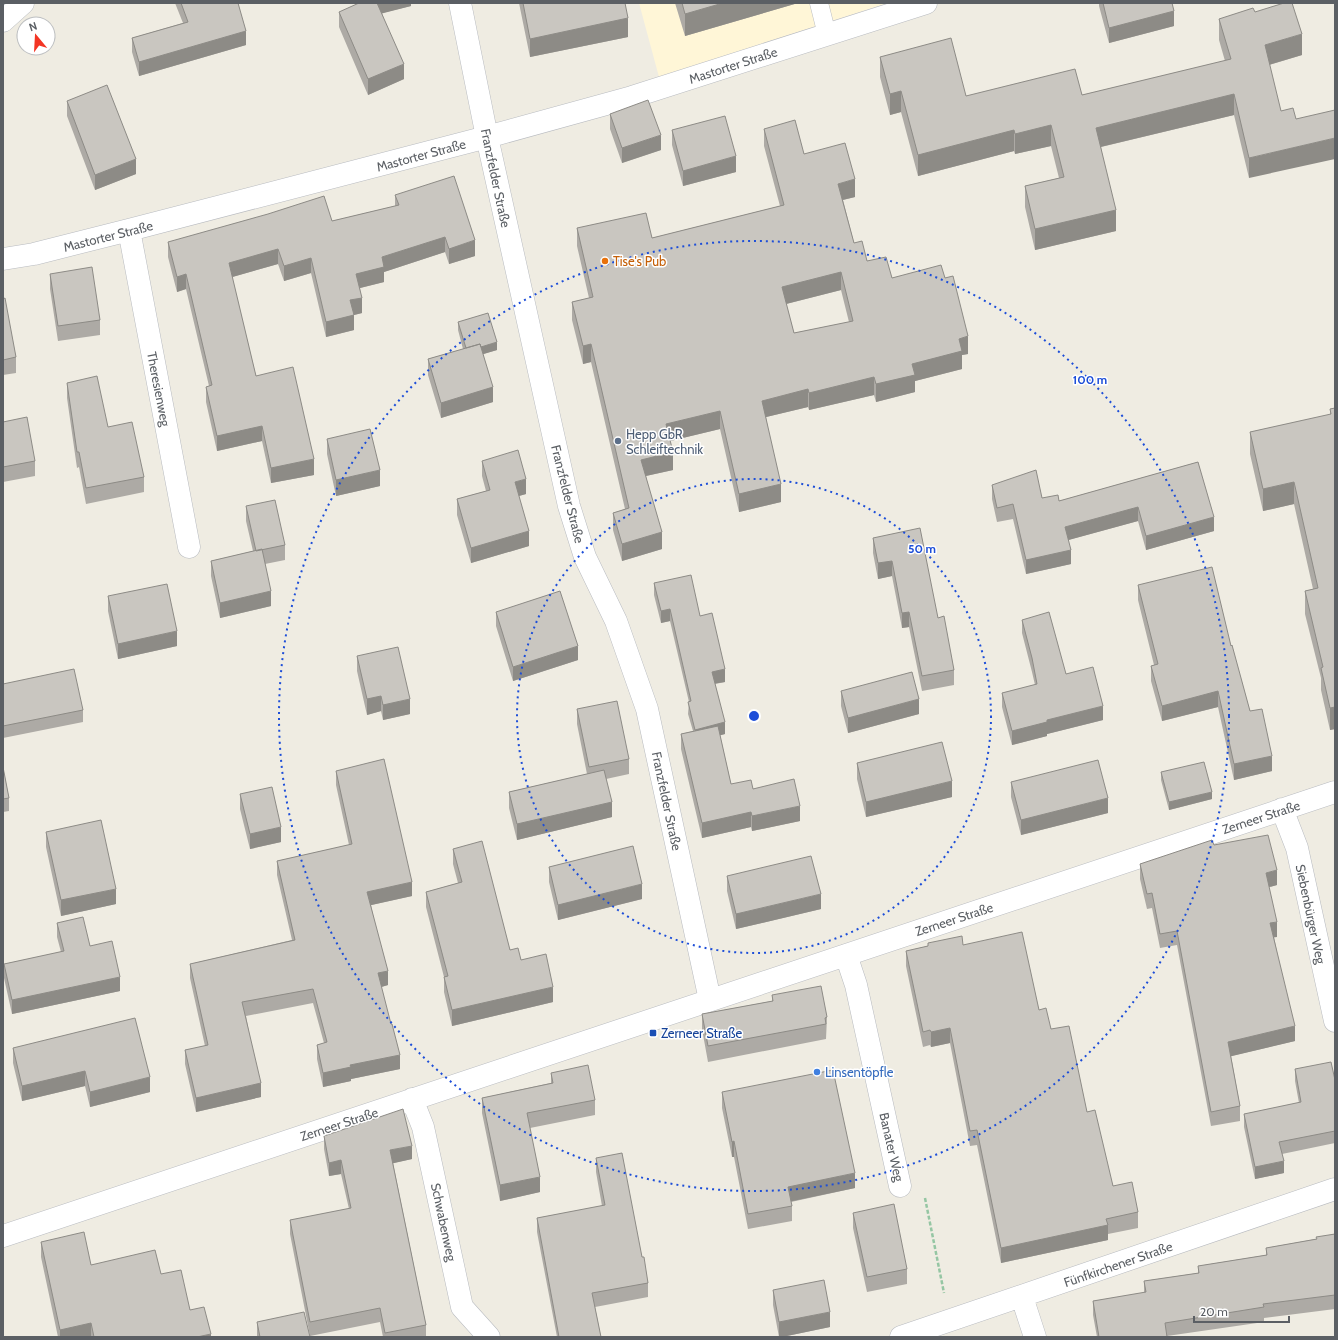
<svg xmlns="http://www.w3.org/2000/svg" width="1338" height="1340" font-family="Cabin,sans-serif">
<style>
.commercial{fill:#fff6d7}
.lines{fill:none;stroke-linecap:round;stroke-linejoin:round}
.service-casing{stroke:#b8bbc0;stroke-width:19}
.minor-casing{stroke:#b8bbc0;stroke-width:23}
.tertiary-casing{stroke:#b8bbc0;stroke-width:23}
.path{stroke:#95c6a3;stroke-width:2.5;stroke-dasharray:4 2;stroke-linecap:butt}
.service{stroke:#fff;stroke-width:18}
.minor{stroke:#fff;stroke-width:22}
.tertiary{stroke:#fff;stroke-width:22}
.wall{fill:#adaaa5;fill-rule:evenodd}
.shaded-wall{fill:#8d8b86}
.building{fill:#c9c6c0;stroke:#8d8b86;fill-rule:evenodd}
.ring{fill:none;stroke:#1d4ed8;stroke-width:2;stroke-dasharray:2 4}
.food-dot{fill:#e8710a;stroke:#fff;stroke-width:1.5}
.service-dot{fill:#5c6f8a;stroke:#fff;stroke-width:1.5}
.transit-dot{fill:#1a4fb4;stroke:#fff;stroke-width:1.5}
.shop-dot{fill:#3f7fe0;stroke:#fff;stroke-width:1.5}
.labels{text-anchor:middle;stroke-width:3;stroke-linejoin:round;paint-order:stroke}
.street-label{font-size:13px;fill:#5b5f64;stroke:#fff}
.food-label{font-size:13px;fill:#c56008;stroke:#fff;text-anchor:start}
.service-label{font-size:13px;fill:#4e5e75;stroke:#fff;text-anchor:start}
.transit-label{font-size:13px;fill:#164399;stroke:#fff;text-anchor:start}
.shop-label{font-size:13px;fill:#366cbe;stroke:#fff;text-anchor:start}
.centre{fill:#1d4ed8;stroke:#fff;stroke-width:2}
.ring-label{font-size:12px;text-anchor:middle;font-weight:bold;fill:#1d4ed8;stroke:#fff;stroke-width:3;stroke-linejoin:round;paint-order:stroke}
</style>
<rect width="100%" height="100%" fill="#efece2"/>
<path class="commercial" d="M639 3H887L659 77Z"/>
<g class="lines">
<g class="service-casing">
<path id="service" d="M819 3 827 35"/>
</g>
<g class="minor-casing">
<path id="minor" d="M460 3 487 137 569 506 585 557 616 621 647 709 710 1000
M129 230 189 547
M3 259 34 254 129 230 487 137 632 97 926 3
M1282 809 1297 848 1335 1021
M846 955 856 985 900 1186
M412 1099 423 1127 462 1307 489 1337
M3 1236 1335 792
M1022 1297 1035 1337
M901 1337 1335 1189"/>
</g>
<g class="tertiary-casing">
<path id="tertiary" d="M3 21 23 3"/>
</g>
<path class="path" d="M925 1198 944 1293"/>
<use href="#service" class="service"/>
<use href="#minor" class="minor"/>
<use href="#tertiary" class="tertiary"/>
</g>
<path class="wall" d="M175 3H238L246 45 139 76 132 52V38L183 23Z
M411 3V6L382 13 404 79 368 95 339 27V12Z
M519 3H625L628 37 530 57Z
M675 3H798L685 36Z
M1099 3H1172L1174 26 1109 43 1099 6Z
M1255 12 1302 55 1269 65 1249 178 1234 115 1101 147 1116 231 1035 250 1025 207V186L1059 178 1051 146 1015 154 1014 151 918 176 901 112 890 115 880 77V57L966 96 1082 95 1225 61 1219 40V19Z
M67 101 136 174 95 190 67 116Z
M610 114 661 150 622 163 610 129Z
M764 129 804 154 855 197 843 200 854 243 867 261 892 278H945L968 354 962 355V369L915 381V392L876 402 874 395 809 410 808 407 766 417 781 502 739 512 720 429 670 441 673 470 646 476 662 549 622 561 613 530V513L625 509 591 362 583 364 572 320V302L589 298 577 246V228L652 238 780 206 764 146ZM841 290 849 322 794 333 786 304Z
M672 130 736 172 683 186 672 145Z
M395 195 475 256 449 264 445 252 384 272V282L360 288 362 313 354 315V330L326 337 311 273 284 281 278 264 232 277 256 376 314 475 271 483 262 441 217 451 206 402V387L209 386 186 289 177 292 168 257V242L332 221 395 206Z
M50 274 100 320V335L58 341 50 289Z
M3 299 16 357V373L3 375Z
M458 322 497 350 483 354 493 402 441 418 428 375V359L463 349 458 330Z
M67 383 108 427 144 477V492L86 504 79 467 77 468 67 398Z
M1335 408V729L1330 730 1321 690V678L1305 614V591L1313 589 1294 504 1263 511 1250 454V432L1330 415V409Z
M3 422 35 461V476L3 482Z
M327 439 380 486 336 496 327 454Z
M482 461 526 494 519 496 529 546 471 563 457 515V499L486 491 482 476Z
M1198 462 1214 531 1146 550 1138 521 1068 540 1071 564 1026 574 1013 519 997 522 992 499V485L1042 498 1059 501Z
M246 506 285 545V560L265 564 271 606 220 618 211 576V561L253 551 246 521Z
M873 538 938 618 954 670V685L922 691 909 627 902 628 892 576 878 579 873 553Z
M654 583 700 616 725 682 715 684 725 734 720 735 731 784 753 789 800 821 752 831 751 827 702 838 681 749V734L693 731 688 714 689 702 670 621 661 623 654 595Z
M1138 585 1231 646 1250 711 1272 771 1234 780 1218 707 1162 721 1151 681V666L1154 665 1138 600Z
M108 596 177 646 118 659 108 611Z
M496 612 578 660 513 681 496 626Z
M1022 620 1066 674 1103 720 1047 734V736L1012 745 1002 707V693L1035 685 1032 672 1022 633Z
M357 656 410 714 383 720 381 711 367 715 357 671Z
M3 684 83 710V722L3 738Z
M841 691 919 714 848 733 841 706Z
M577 709 629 759V774L606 779 612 817 517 840 509 808V792L587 774 577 724Z
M857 763 952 797 866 817 857 779Z
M3 767 9 798V811L3 812Z
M336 771 412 896 371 905 388 985 381 987 400 1069 351 1079V1081L323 1087 317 1059V1045L324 1043 313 1003 246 1016 261 1097 196 1112 185 1064V1050L205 1046 190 978V964L292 940 277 875V861L349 845 336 785Z
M1161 772 1212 799 1169 810 1161 780Z
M1011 782 1108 813 1021 835 1011 797Z
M240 794 281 842 250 849 240 809Z
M46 832 116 904 61 916 46 847Z
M1214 845 1277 885 1269 887 1277 937H1274L1295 1041 1231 1056 1240 1106V1121L1211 1126 1177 945 1160 948 1152 908 1147 909 1140 879V864Z
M453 849 510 950 521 960 553 1002 452 1026 444 992V977L426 907V892L458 883 453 864Z
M549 867 642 899 558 920 549 882Z
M727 876 821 909 736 929 727 891Z
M57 923 90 946 120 991 12 1014 4 978V964L61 952 57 937Z
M928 943 963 945 1039 1010 1051 1029 1087 1112 1113 1186 1138 1212V1228L1108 1234V1240L1001 1263 977 1145 970 1146 950 1043 931 1047 930 1045 923 1047 906 966V951L928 946Z
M772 995 827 1017 826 1039 708 1062 702 1029V1014L772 1001Z
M13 1048 150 1092 90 1107 85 1086 22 1101 13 1063Z
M1295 1069 1335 1080V1143L1282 1154 1284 1173 1255 1179 1244 1127V1114L1299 1103 1295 1081Z
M551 1073 595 1100V1115L530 1128 540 1192 500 1201 482 1113V1098L551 1083Z
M722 1092 855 1188 791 1202 792 1206V1221L748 1229 734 1157H732L722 1108Z
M324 1136 412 1159 393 1163 426 1325V1337H383L380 1322 310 1336 290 1234V1220L349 1209 341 1174 329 1176 324 1149Z
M596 1158 642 1257 648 1283V1297L595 1307 601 1337H557L537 1232V1218L602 1206 596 1172Z
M853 1213 907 1269V1284L867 1292 853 1228Z
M1335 1234V1309L1264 1318V1322L1167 1336V1337H1097L1093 1315V1301L1144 1293V1281L1198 1273V1266L1266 1255V1248L1316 1239Z
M41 1242 91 1265 161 1274 190 1310 211 1337H58L41 1257Z
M773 1290 830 1327 782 1337H779L773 1305Z
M257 1322 310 1337H257Z"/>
<path class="shaded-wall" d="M376 3H411V6L376 15Z
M723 3H798L685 36V14Z
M1174 11V26L1109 43V28Z
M628 18V37L530 57V39Z
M246 31V45L139 76V62Z
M1302 34V55L1265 66V45Z
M404 64V79L368 95V79Z
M901 91V112L890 115V94Z
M1234 94V115L1096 148V128Z
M1051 125V146L1015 154V134Z
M1014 130V151L918 176V155Z
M661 135V150L622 163V148Z
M1335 138V159L1249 178V158Z
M736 156V172L683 186V171Z
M136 159V174L95 190V175Z
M855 179V197L838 201V184Z
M1116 210V231L1035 250V229Z
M445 237V252L384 272V282L356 289V274L382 257Z
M475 240V256L449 264V249Z
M278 249V264L229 278V263Z
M311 258V273L284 281V266Z
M841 272V290L782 305V287Z
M186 274V289L177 292V277Z
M362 298V313L354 315V330L326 337V322L350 300Z
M968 336V354L962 355V369L915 381V392L876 402V384L959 339Z
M497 342V350L467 359V351Z
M591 344V362L583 364V346Z
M874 377V395L809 410V393Z
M493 387V402L441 418V403Z
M808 389V407L762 418V401Z
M720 411V429L666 442V424Z
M262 426V441L217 451V436Z
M673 452V470L641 477V460Z
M314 459V475L271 483V468Z
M380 470V486L336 496V480Z
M526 479V494L515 497V482Z
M1294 482V504L1263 511V489Z
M781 484V502L739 512V494Z
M1138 507V521L1065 541V527Z
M1214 517V531L1146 550V536Z
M529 531V546L471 563V548Z
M662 532V549L622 561V544Z
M1071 550V564L1026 574V560Z
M892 561V576L878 579V563Z
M271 591V606L220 618V603Z
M670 609V621L661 623V611Z
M909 612V627L902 628V613Z
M177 631V646L118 659V644Z
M578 646V660L513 681V667Z
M725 669V682L712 684V672Z
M1218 691V707L1162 721V706Z
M381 696V711L367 715V699Z
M410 699V714L383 720V705Z
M919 699V714L848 733V718Z
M1103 706V720L1047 734V736L1012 745V731L1047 720Z
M1335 707V729L1330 730V708Z
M725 722V734L695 742V730Z
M1272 756V771L1234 780V764Z
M952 781V797L866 817V802Z
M1212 792V799L1169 810V802Z
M1108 798V813L1021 835V820Z
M612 802V817L517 840V824Z
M800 806V821L752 831V816Z
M751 812V827L702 838V823Z
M281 827V842L250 849V834Z
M1277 870V885L1266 888V873Z
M412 882V896L367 906V892Z
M642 884V899L558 920V905Z
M116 889V904L61 916V900Z
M821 894V909L736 929V914Z
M1277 922V937L1270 938V923Z
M388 971V985L378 988V973Z
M120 977V991L12 1014V1000Z
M553 987V1002L452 1026V1010Z
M1295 1026V1041L1228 1057V1042Z
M950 1028V1043L931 1047V1032Z
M400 1055V1069L351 1079V1081L323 1087V1073L350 1065Z
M85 1071V1086L22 1101V1086Z
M150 1077V1092L90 1107V1092Z
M261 1083V1097L196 1112V1098Z
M734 1141V1157H732V1142Z
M412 1146V1159L390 1164V1150Z
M341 1160V1174L329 1176V1163Z
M1284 1161V1173L1255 1179V1167Z
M855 1173V1188L788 1202V1187Z
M540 1177V1192L500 1201V1185Z
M1108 1225V1240L1001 1263V1248Z
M830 1312V1327L782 1337H779V1322Z
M91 1323V1337H60V1330Z
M211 1334V1337H197Z"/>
<path class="building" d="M181 3H238L246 31 139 62 132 38 188 22Z
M359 3H377L404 64 368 79 339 12Z
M523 3H625L628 18 530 39Z
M682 3H723L685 14Z
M1103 3H1172L1174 11 1109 28Z
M1284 3H1292L1302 34 1265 45 1281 111 1293 108 1296 119 1335 110V138L1249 158 1234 94 1096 128 1116 210 1035 229 1025 186 1064 177 1051 125 1015 134 1014 130 918 155 901 91 890 94 880 57 951 38 966 96 1075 69 1082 95 1231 59 1219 19 1253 8 1255 12Z
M107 85 136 159 95 175 67 101Z
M648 100 661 135 622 148 610 114Z
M725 116 736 156 683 171 672 130Z
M795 120 804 154 845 143 855 179 838 184 854 243 862 241 867 261 886 257 892 278 941 265 945 278 953 276 968 336 959 339 962 351 912 364 915 375 876 384 874 377 809 393 808 389 762 401 781 484 739 494 720 411 666 424 673 452 641 460 662 532 622 544 613 513 629 508 591 344 583 346 572 302 593 297 577 228 646 213 652 238 784 205 764 129ZM841 272 853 321 794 333 782 287Z
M454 176 475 240 449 249 445 237 382 257 384 267 356 274 362 298 350 300 354 315 326 322 311 258 284 266 278 249 229 263 256 376 293 367 314 459 271 468 262 426 217 436 206 387 212 385 186 274 177 277 168 242 268 214 324 196 332 221 399 205 395 195Z
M92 267 100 320 58 326 50 274Z
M5 298 16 357 3 360V299Z
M488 313 497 342 481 347 480 344 466 348 458 322Z
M480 344 493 387 441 403 428 359Z
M97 376 108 427 132 422 144 477 86 488 79 452H77L67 383Z
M1335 408V707L1330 708 1321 668 1323 667 1305 591 1318 588 1294 482 1263 489 1250 432 1331 414 1330 409Z
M27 417 35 461 3 467V422Z
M370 429 380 470 336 480 327 439Z
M518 450 526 479 515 482 529 531 471 548 457 499 490 490 482 461Z
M1198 462 1214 517 1146 536 1138 507 1065 527 1071 550 1026 560 1013 504 997 508 992 485 1036 470 1042 498 1058 495 1059 501Z
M275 500 285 545 256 551 246 506Z
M920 528 938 618 944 616 954 670 922 676 909 612 902 613 892 561 878 563 873 538Z
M262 549 271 591 220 603 211 561Z
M1212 567 1231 646 1232 645 1250 711 1262 709 1272 756 1234 764 1218 691 1162 706 1151 666 1158 664 1138 585Z
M691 575 700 616 712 613 725 669 712 672 725 722 695 730 688 702 691 701 670 609 661 611 654 583Z
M167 584 177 631 118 644 108 596Z
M560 591 578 646 513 667 496 612Z
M1049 612 1066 674 1093 667 1103 706 1047 720V722L1012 731 1002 693 1037 684 1032 658 1022 620Z
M398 647 410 699 383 705 381 696 367 699 357 656Z
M74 669 83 710 3 726V684Z
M912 672 919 699 848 718 841 691Z
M617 701 629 759 589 767 577 709Z
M718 726 731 784 751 780 753 789 794 779 800 806 752 816 751 812 702 823 681 734Z
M942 742 952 781 866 802 857 763Z
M384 759 412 882 367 892 388 971 378 973 391 1024H392L400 1055 350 1065 351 1067 323 1073 317 1045 327 1042 313 989 242 1002 261 1083 196 1098 185 1050 208 1045 190 964 295 940 277 861 352 844 336 771Z
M1098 760 1108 798 1021 820 1011 782Z
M1204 762 1212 792 1169 802 1161 772Z
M3 767 9 798 3 799Z
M604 770 612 802 517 824 509 792Z
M272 787 281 827 250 834 240 794Z
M101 820 116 889 61 900 46 832Z
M1268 835 1277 870 1266 873 1277 922 1270 923 1295 1026 1228 1042 1240 1106 1211 1112 1177 931 1160 934 1152 893 1147 894 1140 864 1212 840 1214 845Z
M482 841 510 950 518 948 521 960 546 954 553 987 452 1010 444 977 448 976 426 892 462 882 453 849Z
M633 846 642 884 558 905 549 867Z
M811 856 821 894 736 914 727 876Z
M83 917 90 946 112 941 120 977 12 1000 4 964 64 951 57 923Z
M1022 932 1039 1010 1046 1008 1051 1029 1069 1026 1087 1112 1095 1110 1113 1186 1132 1182 1138 1212 1106 1219 1108 1225 1001 1248 977 1130 970 1131 950 1028 931 1032 930 1030 923 1032 906 951 928 946V943L962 936 963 945Z
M821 986 827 1017 825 1018 826 1024 708 1046 702 1014 773 1001 772 995Z
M135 1018 150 1077 90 1092 85 1071 22 1086 13 1048Z
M1331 1062 1335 1080V1131L1279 1142 1284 1161 1255 1167 1244 1114 1301 1102 1295 1069Z
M588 1065 595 1100 527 1113 540 1177 500 1185 482 1098 553 1083 551 1073Z
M833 1070 855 1173 788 1187 792 1206 748 1214 734 1141 732 1142 722 1092Z
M403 1109 412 1146 390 1150 426 1325 385 1333 380 1308 310 1322 290 1220 351 1208 341 1160 329 1163 324 1136Z
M622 1153 642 1257H644L648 1283 592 1293 601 1337H559L537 1218 605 1205 596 1158Z
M894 1204 907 1269 867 1277 853 1213Z
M84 1232 91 1265 155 1250 161 1274 181 1270 190 1310 204 1307 211 1334 197 1337H94L91 1323 60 1330 41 1242Z
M1335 1234V1295L1263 1304 1264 1307 1165 1323 1167 1337H1099L1093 1301 1146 1292 1144 1281 1199 1273 1198 1266 1267 1255 1266 1248 1317 1239 1316 1237Z
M824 1280 830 1312 779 1322 773 1290Z
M304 1312 310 1337H260L257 1322Z"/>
<g class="ring">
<circle cx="754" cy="716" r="237"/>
<circle cx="754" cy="716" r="475"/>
</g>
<circle class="food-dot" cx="605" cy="261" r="4"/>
<circle class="service-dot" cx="618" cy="441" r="4"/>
<rect class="transit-dot" x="649" y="1029" width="8" height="8" rx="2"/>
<circle class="shop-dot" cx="817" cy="1072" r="4"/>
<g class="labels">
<g class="street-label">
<text transform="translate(733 65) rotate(-18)" y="5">Mastorter Straße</text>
<text transform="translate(421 155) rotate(-15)" y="5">Mastorter Straße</text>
<text transform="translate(496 178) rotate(78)" y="5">Franzfelder Straße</text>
<text transform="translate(108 236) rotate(-14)" y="5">Mastorter Straße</text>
<text transform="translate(159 389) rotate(79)" y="5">Theresienweg</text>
<text transform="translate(568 494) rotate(76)" y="5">Franzfelder Straße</text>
<text transform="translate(667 801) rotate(78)" y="5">Franzfelder Straße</text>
<text transform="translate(1261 817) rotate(-18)" y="5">Zerneer Straße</text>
<text transform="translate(1311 914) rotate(78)" y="5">Siebenbürger Weg</text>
<text transform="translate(954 919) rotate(-18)" y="5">Zerneer Straße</text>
<text transform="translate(339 1124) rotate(-18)" y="5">Zerneer Straße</text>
<text transform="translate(892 1147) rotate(77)" y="5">Banater Weg</text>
<text transform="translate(444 1222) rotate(78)" y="5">Schwabenweg</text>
<text transform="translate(1118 1264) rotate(-19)" y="5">Fünfkirchener Straße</text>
</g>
<g class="food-label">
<text x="613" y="266">Tise's Pub</text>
</g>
<g class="service-label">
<text x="626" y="439">Hepp GbR<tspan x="626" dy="15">Schleiftechnik</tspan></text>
</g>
<g class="transit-label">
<text x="661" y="1038">Zerneer Straße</text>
</g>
<g class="shop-label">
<text x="825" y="1077">Linsentöpfle</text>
</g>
</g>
<circle cx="754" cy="716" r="6" class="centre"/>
<g class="ring-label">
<text x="1090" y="384">100 m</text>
<text x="922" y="553">50 m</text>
</g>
<rect width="1338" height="1340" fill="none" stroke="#5b5f64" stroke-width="8"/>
<g transform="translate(36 36) rotate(342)"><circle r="19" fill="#ffffff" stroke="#bdbfc1"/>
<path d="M0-3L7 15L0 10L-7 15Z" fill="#f33524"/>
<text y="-6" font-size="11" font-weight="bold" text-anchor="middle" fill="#5b5f64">N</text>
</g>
<path d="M1194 1316v6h95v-6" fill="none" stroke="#5b5f64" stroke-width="2"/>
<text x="1200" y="1316" font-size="12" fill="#5b5f64" stroke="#ffffff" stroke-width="3" paint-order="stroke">20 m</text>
</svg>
